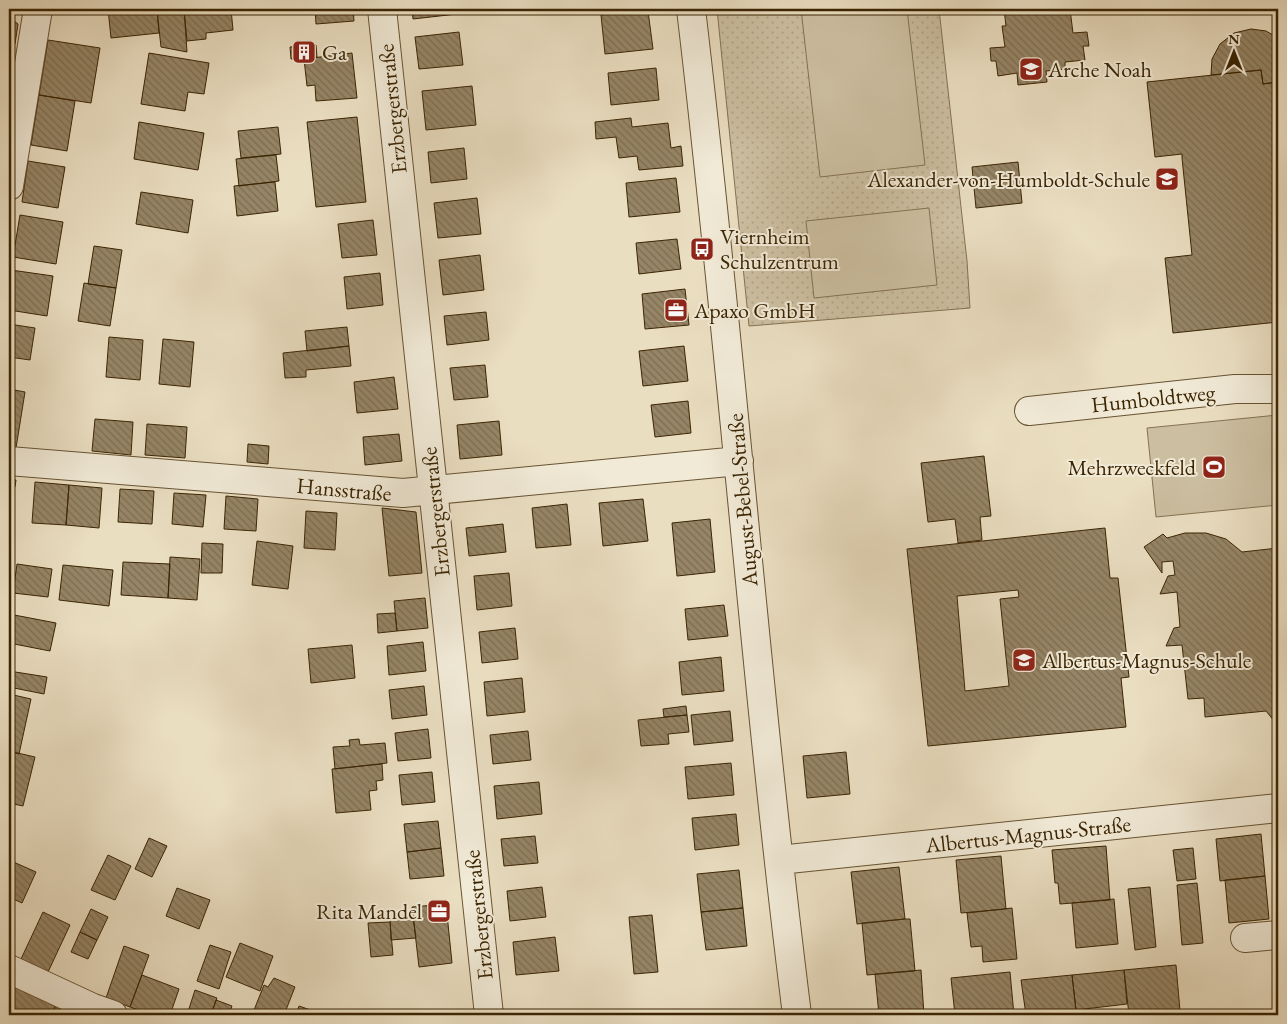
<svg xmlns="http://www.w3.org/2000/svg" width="1287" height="1024" font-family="'EB Garamond',serif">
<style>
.park{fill:url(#park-dots);stroke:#847252}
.pitch{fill:#ccbfa1;stroke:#847252}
.building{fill:url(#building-back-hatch);stroke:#3b2503;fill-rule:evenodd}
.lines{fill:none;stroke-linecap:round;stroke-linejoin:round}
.minor-casing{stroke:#675332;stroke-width:30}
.minor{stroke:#f1ead7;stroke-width:28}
.labels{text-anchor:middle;stroke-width:4;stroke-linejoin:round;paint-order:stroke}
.poi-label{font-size:22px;fill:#3b2503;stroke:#f1ead7;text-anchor:start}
.street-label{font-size:22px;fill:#3b2503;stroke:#f1ead7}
</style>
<defs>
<pattern id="park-dots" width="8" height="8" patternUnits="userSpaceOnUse" patternTransform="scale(1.25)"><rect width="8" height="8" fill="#ccbfa1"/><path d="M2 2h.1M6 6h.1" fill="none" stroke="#b0a489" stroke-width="1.8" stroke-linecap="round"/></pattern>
<pattern id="building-back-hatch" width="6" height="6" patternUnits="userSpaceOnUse" patternTransform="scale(1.25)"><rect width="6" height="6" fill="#968566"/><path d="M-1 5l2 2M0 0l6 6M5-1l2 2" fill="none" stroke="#7c6d52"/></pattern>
</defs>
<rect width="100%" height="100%" fill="#eadec1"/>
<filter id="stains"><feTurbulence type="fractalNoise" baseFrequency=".004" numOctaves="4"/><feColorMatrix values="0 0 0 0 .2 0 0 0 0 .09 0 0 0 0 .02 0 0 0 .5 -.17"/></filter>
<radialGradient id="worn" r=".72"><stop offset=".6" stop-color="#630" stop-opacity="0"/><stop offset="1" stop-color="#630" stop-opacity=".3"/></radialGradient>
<path class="park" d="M717 9H939L967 261 970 308 749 326Z"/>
<path class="pitch" d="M801 9H907L925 165 820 177Z
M929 208 937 285 814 298 806 221Z
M1278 415V505L1156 517 1147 428Z"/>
<path class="building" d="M108 9H157L159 33 111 38Z
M184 9H231L233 30 206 33V39L187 41Z
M184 9 187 52 161 47 157 11Z
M315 9H353L354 21 316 24Z
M412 9H456L457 14 413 19Z
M1004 9H1070L1073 33 1087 32 1089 46H1083L1085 60 1065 62V69L1046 71 1047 82 1018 85 1017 73 998 76 996 61H991L990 48 1005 47 1002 26H1006Z
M648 11 653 49 605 54 601 15Z
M9 17 18 24 15 44 9 47Z
M1251 29 1266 31 1278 38V82L1263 84 1261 70 1211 75 1212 59 1220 44 1234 33Z
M459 32 463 65 419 69 415 37Z
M48 40 100 48 91 103 39 95Z
M316 45 317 57 291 59 290 47Z
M149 53 209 63 204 94 188 92 185 111 141 104Z
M352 53 357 98 316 101 315 85 307 86 304 59Z
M656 68 659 100 611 105 608 73Z
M1261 70 1263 84 1278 82V322L1173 333 1165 258 1192 255 1182 158V154L1155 157 1147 82Z
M472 86 476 125 426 130 422 91Z
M39 95 75 101 67 151 31 145Z
M357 117 366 202 316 207 307 122Z
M631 118 632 127 668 123 671 148 681 146 683 166 639 170 637 156 619 158 616 137 596 139 595 122Z
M139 122 204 133 198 170 134 159Z
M278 127 281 154 241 158 238 131Z
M464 148 467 179 431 183 428 152Z
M276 155 279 181 239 186 236 159Z
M28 161 65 167 58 208 22 202Z
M1018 162 1022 203 976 208 972 167Z
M676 178 680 212 629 217 626 183Z
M275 182 278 211 237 216 234 186Z
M141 192 193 200 188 233 136 224Z
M477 198 481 234 438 238 434 203Z
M20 215 63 222 56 264 13 257Z
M373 220 377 255 342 258 338 224Z
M677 239 681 269 639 274 636 243Z
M94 246 122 250 116 288 88 284Z
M480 255 484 290 443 295 439 260Z
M11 270 53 276 47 316 9 310V282Z
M380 273 383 305 347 309 344 277Z
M84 283 116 288 110 326 78 321Z
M685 289 689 325 645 329 642 294Z
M486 312 489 340 447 345 444 316Z
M9 324 35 328 30 360 9 357Z
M347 327 349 346 307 351 305 331Z
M109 337 143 340 140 380 106 377Z
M163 339 194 342 190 387 159 384Z
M349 346 351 366 306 370V377L285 378 283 353Z
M684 346 688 381 643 386 639 351Z
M485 365 488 397 454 400 450 368Z
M394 377 398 409 357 413 354 382Z
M9 389 25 392 16 448 9 447Z
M688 401 691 433 655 437 651 405Z
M95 419 133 422 131 455 92 451Z
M499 421 502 455 460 459 457 425Z
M147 424 187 427 185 458 145 455Z
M399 434 402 461 365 465 363 437Z
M248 444 269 446 268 464 247 462Z
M984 456 991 516 980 517 982 540 958 543 955 519 928 522 921 463Z
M9 479 16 480 15 487 9 486V488Z
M35 482 69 485 66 525 32 523Z
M69 485 102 488 99 528 66 525Z
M120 489 154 491 152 524 118 522Z
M174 493 206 495 203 527 172 524Z
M226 496 258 499 256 531 224 529Z
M643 499 648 541 603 546 599 503Z
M567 504 571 545 536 548 532 508Z
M382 508 416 512 422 573 389 576Z
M306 511 337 513 335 550 304 548Z
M710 519 715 572 677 576 672 523Z
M503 524 506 552 469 556 466 528Z
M1105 528 1110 578H1118L1129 677 1121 678 1126 727 928 746 907 549ZM1018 590 1019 597 1000 599 1009 686 965 691 957 596Z
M1185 533H1206L1226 539 1242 552 1278 548V719L1275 722 1266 711 1205 717 1204 698 1188 699 1182 645 1166 646 1174 628 1180 627 1177 592 1160 594 1168 576 1175 575 1173 561 1162 562V573L1144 547 1163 534 1167 538Z
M257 541 293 546 288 589 252 585Z
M202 543 223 544 222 573H201Z
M170 557 200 559 197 600 168 598Z
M123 562 170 564 168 598 121 595Z
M17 564 52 569 48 597 13 593Z
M63 565 113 570 109 606 59 600Z
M509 573 512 606 477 610 474 576Z
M425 598 428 628 397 631 394 601Z
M724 605 728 636 688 640 685 609Z
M395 613 397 631 378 633 377 614Z
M9 614 56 623 50 651 9 643Z
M515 628 518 659 482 663 479 632Z
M423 642 426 671 389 675 387 646Z
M352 645 355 678 311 683 308 649Z
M721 657 724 691 682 695 679 662Z
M9 671 47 677 44 694 9 687Z
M522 678 525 712 487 716 484 682Z
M424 686 427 715 392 719 389 690Z
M9 694 31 699 19 754 9 751Z
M686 706 687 715 664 717 663 709Z
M730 711 733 741 694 745 691 715Z
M687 715 689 732 668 734 669 744 641 746 638 720Z
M428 729 431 758 398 761 395 733Z
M528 731 531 760 493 764 490 735Z
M359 739 360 745 385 743 387 763 335 769 333 747 350 746 349 740Z
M9 751 35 757 23 806 9 803Z
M846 752 850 794 807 798 803 756Z
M731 763 734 795 688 799 685 767Z
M382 764 383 780 376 781 377 790 369 791 371 810 336 813 332 769Z
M432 772 435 802 402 805 399 775Z
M539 782 542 814 497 819 494 786Z
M736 814 739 845 695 850 692 818Z
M438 821 441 848 407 852 404 824Z
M1261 834 1265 876 1220 881 1216 839Z
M535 836 538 863 504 866 501 839Z
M149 838 167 846 152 877 135 869Z
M1106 846 1110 900 1060 904 1058 883H1055L1052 850Z
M441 848 444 876 410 879 407 852Z
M1193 848 1196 879 1177 881 1173 850Z
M108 855 131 866 115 900 91 890Z
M1001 856 1006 909 961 913 956 860Z
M9 860 36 872 22 903 9 897Z
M899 867 905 919 857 924 851 872Z
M739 870 743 908 701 912 697 874Z
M1265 876 1269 919 1229 923 1225 880Z
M1197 883 1203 943 1182 945 1177 885Z
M542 887 546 917 510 921 507 891Z
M1150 887 1156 947 1135 950 1128 889Z
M177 888 210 900 199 929 166 916Z
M1114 899 1118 944 1076 948 1072 903Z
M446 904 452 963 419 967 412 907Z
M743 908 747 946 706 950 701 912Z
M1012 908 1017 959 983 962 982 946 971 947 967 913Z
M91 909 108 917 97 940 80 932Z
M43 912 70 925 48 972 21 959Z
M652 915 658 972 634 974 629 917Z
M413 916 416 938 391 940 390 918Z
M905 919H910L915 971 867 975 862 923Z
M390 922 393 955 371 957 368 923Z
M80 932 97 940 88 959 71 952Z
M555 937 559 971 516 975 513 942Z
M240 943 273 956 260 991 226 977Z
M210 945 231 952 219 989 197 981Z
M124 946 149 955 130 1007 106 998Z
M1176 965 1180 1011 1129 1015 1124 970Z
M921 970 924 1015H879L875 974Z
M1124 970 1127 1004 1076 1010 1072 975Z
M1010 972 1014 1015H955L951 978Z
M142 975 179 989 170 1015H153L130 1007Z
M1072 975 1076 1010 1026 1015 1021 980Z
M274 978 295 987 284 1015H252L264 985 268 987Z
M16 983 57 1003 51 1015H9V998Z
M195 990 217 998 211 1015H187Z
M216 1000 232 1006 229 1015H211Z
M57 1003 84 1015H51Z
M299 1006 325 1015H296Z"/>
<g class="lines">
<g class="minor-casing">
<path id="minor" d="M382 9 489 1015
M691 9C731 344 755 680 797 1015
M9 186 38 9
M1029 411 1235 389H1278
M9 461 403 493 739 461
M779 860 1278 808
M1245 938 1278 935
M9 969 93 1008 113 1015"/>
</g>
<use href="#minor" class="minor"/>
</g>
<defs>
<g id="building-square" transform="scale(1.25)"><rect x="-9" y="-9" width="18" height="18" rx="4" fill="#8f2418" stroke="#f1ead7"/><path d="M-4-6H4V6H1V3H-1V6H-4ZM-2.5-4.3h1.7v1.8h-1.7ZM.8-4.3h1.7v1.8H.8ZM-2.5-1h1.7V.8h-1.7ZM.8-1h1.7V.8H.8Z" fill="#fff"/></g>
<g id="school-square" transform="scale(1.25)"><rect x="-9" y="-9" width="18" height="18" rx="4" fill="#8f2418" stroke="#f1ead7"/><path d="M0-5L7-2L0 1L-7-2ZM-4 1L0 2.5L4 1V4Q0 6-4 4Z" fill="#fff"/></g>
<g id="bus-square" transform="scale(1.25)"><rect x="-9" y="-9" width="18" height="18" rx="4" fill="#8f2418" stroke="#f1ead7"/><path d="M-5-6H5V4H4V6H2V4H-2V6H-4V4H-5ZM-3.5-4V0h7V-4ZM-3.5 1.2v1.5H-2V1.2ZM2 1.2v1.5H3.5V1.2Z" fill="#fff"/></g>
<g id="office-square" transform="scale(1.25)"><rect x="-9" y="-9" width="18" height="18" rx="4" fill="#8f2418" stroke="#f1ead7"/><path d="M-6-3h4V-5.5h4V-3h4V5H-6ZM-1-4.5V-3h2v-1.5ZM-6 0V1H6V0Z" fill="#fff"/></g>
<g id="stadium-square" transform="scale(1.25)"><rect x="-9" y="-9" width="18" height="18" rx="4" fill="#8f2418" stroke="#f1ead7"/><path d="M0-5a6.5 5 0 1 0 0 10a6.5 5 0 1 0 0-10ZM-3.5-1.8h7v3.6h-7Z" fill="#fff"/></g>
</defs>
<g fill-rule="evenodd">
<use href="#building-square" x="304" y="52"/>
<use href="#school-square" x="1031" y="69"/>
<use href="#school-square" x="1167" y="179"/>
<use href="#bus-square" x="702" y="249"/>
<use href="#office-square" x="676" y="310"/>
<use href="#stadium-square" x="1214" y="467"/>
<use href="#school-square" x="1024" y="660"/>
<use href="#office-square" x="439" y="911"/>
</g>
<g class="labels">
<g class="poi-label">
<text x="322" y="60">Ga</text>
<text x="1048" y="77">Arche Noah</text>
<text x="1150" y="187" text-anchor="end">Alexander-von-Humboldt-Schule</text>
<text x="720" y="244">Viernheim<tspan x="720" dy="25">Schulzentrum</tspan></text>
<text x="694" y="318">Apaxo GmbH</text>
<text x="1196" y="475" text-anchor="end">Mehrzweckfeld</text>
<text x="1042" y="668">Albertus-Magnus-Schule</text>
<text x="422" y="919" text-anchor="end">Rita Mandel</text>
</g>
<g class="street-label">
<text transform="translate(392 109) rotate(-96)" y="8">Erzbergerstraße</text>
<text transform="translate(1153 398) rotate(-6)" y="8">Humboldtweg</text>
<text transform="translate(344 489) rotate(5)" y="8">Hansstraße</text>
<text transform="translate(742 500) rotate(-95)" y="8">August-Bebel-Straße</text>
<text transform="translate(435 512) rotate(-96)" y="8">Erzbergerstraße</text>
<text transform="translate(1028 834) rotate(-6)" y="8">Albertus-Magnus-Straße</text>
<text transform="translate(478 915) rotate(-96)" y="8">Erzbergerstraße</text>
</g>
</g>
<rect width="1287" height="1024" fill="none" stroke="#eadec1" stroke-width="30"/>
<rect x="10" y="10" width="1267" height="1004" fill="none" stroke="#3b2503" stroke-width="2.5"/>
<rect x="15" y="15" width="1257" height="994" fill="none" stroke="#3b2503"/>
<g transform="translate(1234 52)" stroke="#f1ead7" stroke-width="4" paint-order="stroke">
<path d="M0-4L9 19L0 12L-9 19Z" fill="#3b2503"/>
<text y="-8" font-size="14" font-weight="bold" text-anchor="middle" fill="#3b2503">N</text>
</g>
<rect width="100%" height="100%" filter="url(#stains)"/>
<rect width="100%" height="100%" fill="url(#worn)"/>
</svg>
